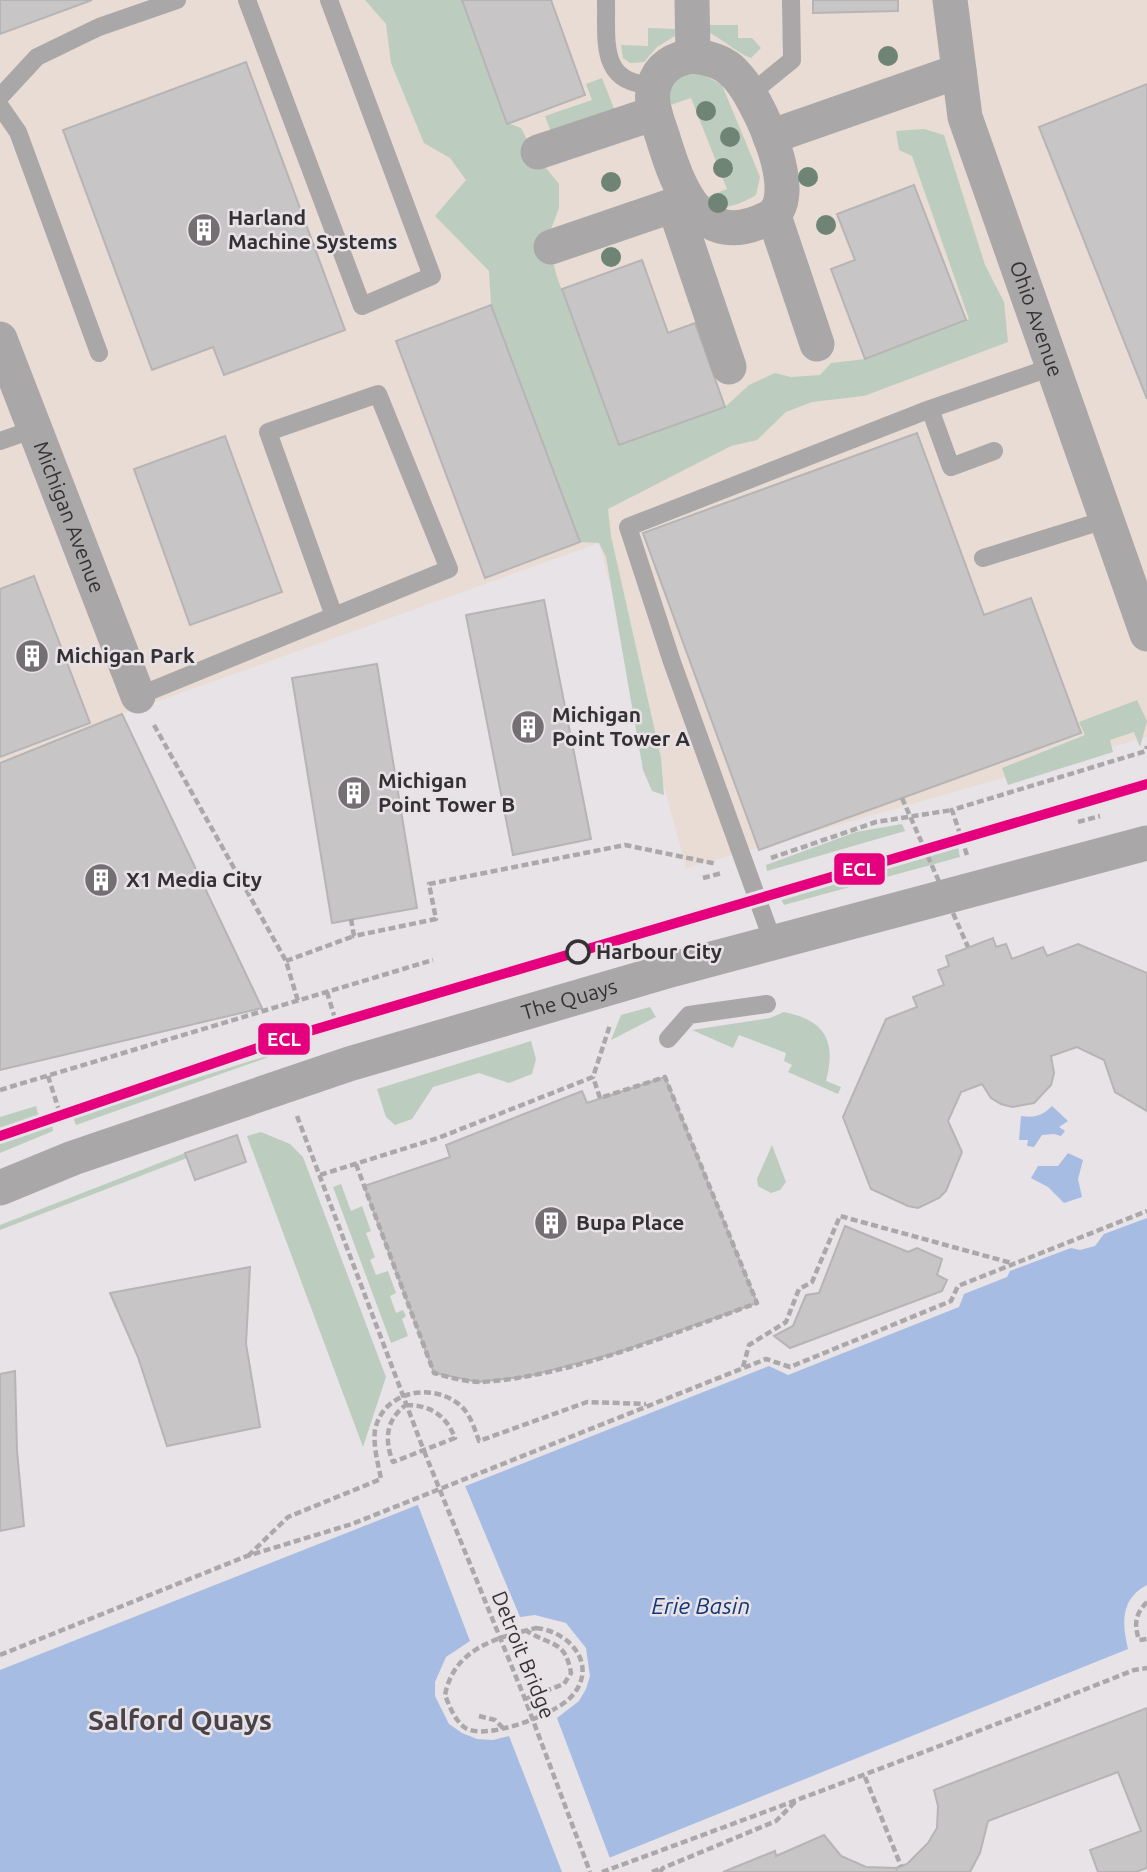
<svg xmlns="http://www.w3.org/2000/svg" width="1147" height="1872" font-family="Ubuntu,sans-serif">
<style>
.industrial{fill:#e8dcd4}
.green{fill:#bccdbf}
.water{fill:#a6bce2}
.pier{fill:#e7e3e6}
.building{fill:#c8c5c6;stroke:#b7b4b5;stroke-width:2}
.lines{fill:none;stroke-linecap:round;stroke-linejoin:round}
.path{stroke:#aba8aa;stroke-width:4.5;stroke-dasharray:7 3.5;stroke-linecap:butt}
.service{stroke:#a9a7a7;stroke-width:18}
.minor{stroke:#a9a7a7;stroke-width:35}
.path-bridge{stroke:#aba8aa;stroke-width:4.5;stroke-dasharray:7 3.5;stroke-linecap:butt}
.tram-1-casing{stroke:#e8e2e7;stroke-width:16}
.tram-1{stroke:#e5007d;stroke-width:10}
.tree{fill:#708476}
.stop-dot{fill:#e8e2e7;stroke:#343134;stroke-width:3.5}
.labels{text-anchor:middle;stroke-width:5;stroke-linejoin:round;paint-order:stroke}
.poi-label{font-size:21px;font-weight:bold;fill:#343134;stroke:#e8e2e7;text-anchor:start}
.street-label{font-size:21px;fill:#343134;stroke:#e8e2e7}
.stop-label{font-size:21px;font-weight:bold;fill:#343134;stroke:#e8e2e7;text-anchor:start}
.water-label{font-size:23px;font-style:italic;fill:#0e3876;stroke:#e8e2e7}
.district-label{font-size:28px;font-weight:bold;fill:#484348;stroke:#e8e2e7}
.line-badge{stroke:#e8e2e7;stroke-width:2.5}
.badge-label{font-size:19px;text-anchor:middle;font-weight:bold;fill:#fff}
</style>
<rect width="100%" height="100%" fill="#e7e3e6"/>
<path class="industrial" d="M0 0H1147V737L686 868 599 543 122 714 0 763Z"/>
<path class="green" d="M365 0H462L507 123 521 128 534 153 559 184V208L547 240 557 277 619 445 725 407 749 385 775 373 791 377 820 375 831 363 865 359 969 319 912 156 899 150 896 131 924 129 944 135 985 265 1004 302 1008 342 864 396 812 402 786 412 757 440 731 446 608 509 611 536 661 758 664 795 652 791 643 770 606 557 599 543 580 542 491 305 489 271 435 216 466 180 450 158 424 143 391 63 386 24Z
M708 25H738V38H752L761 48 751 58C742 56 722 39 710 33Z
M648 28 675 29V36L657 47 644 62 630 63 623 58 621 45 648 46Z
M699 72 722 85 760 177 756 195C741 204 717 215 702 199L727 189 691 98 665 107 671 84 684 75Z
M602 78 615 111 553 137 545 116 592 100 586 84Z
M1137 700 1147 721 1140 747 1134 732 1110 740 1113 752 1008 785 1002 768 1085 735 1079 722Z
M902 824 905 831 767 871 766 865 856 832Z
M958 847 960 857 784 905 781 899Z
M650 1007 656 1017 611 1040 621 1015Z
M784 1012C824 1020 837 1040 826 1081L841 1087 838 1094 788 1072 792 1065 784 1061 786 1053 739 1035 733 1048 692 1030 770 1018Z
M314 1041 76 1125 73 1117Z
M531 1041 536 1059 532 1074 509 1083 479 1073 433 1087 412 1119 395 1125 386 1117 377 1089Z
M36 1106 39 1117 0 1130V1117Z
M52 1125 53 1131 0 1153V1142Z
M261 1132 290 1144 303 1157 386 1377 363 1447 247 1136Z
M772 1145 786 1182 780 1190 771 1193 758 1186 757 1179Z
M185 1153 187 1158 0 1230V1225Z
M341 1184 351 1211 362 1206 371 1231 366 1233 375 1257 370 1260 376 1275 388 1271 396 1293 390 1296 396 1313 403 1310 406 1316 402 1319 408 1336 391 1343 333 1187Z"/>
<path class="water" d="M1052 1106 1068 1121 1059 1127 1065 1131 1061 1136 1054 1134 1042 1135 1034 1147 1027 1146 1028 1140H1019L1021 1116C1035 1118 1042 1116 1052 1106Z
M1068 1153 1083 1160 1078 1179 1082 1197 1064 1203 1048 1187 1031 1178 1038 1166H1058Z
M1147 1218V1585C1120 1599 1122 1624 1128 1649L574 1872H0V1670L769 1366 788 1375 959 1307 964 1294 1007 1277 1010 1271 1071 1248 1080 1250 1095 1246 1104 1234Z"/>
<path class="pier" d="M463 1481 520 1617 535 1615 566 1623 586 1648 590 1676 586 1689 579 1701 557 1718 611 1861 583 1872H562L509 1736 493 1740 477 1739 462 1733 449 1724 435 1696V1682L446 1657 470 1641 416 1500Z"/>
<path class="building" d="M0 0H92L0 34Z
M462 0H551L585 95 507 124Z
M813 0H898V11L813 13Z
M246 62 345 330 224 375 213 347 152 370 63 130Z
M1147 84V399L1039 127Z
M914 185 966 320 865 359 831 269 855 260 837 214Z
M642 260 668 333 695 323 725 407 619 445 562 289Z
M491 305 580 542 485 578 396 341Z
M917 433 984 615 1031 598 1081 733 759 850 643 533Z
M225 436 282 592 190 625 134 469Z
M34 576 90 723 0 757V589Z
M544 600 591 839 513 855 466 615Z
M377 664 417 908 332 923 292 678Z
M122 714 262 1008 0 1070V763Z
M993 938 996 947 1006 944 1012 959 1043 947 1047 956 1078 944 1147 973V1111L1115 1092 1104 1060 1077 1047 1051 1056 1054 1073 1051 1085 1034 1103 1012 1107 1001 1104 991 1098 982 1084 961 1092 948 1121 962 1152 946 1191 939 1198 918 1208 908 1206 871 1189 843 1117 886 1019 917 1007 913 997 944 985 938 970 949 966 946 956Z
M665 1077 757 1303 616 1353 529 1376 478 1382 434 1373 364 1186 450 1157 446 1145 582 1091 587 1103Z
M237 1135 246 1162 195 1180 185 1153Z
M845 1226 908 1252 917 1248 942 1259 937 1275 947 1280 942 1291 790 1348 774 1336 793 1326 806 1295 819 1293Z
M250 1267 246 1344 260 1427 167 1446 138 1357 110 1293Z
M15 1371 17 1451 24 1526 0 1531V1374Z
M1147 1708V1868L1136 1872H1098L1090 1850 1141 1831 1118 1772 988 1821 980 1853 970 1872H897L896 1868 907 1864 928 1843 937 1828 938 1806 934 1790Z
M824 1835 841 1856 866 1867 896 1868 897 1872H723L775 1851 776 1856Z"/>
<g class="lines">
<path class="path" d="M154 725 286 961 298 1001
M1078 822 1100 816
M967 855 952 810 1146 751 1147 746
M771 858 876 822 952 810
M703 878 722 873
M351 919 354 936 436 919 429 884 625 845 717 864
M286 961 354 936
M327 992 339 1032
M48 1076 64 1126
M0 1090 433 960
M297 1116 424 1451
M356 1164 434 1373C448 1377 465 1382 481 1382 569 1377 674 1333 757 1303L665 1077 600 1098 593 1077
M320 1175 438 1138 593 1077 610 1025
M743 1367 749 1345 786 1322 799 1289 812 1282 840 1216 1015 1264
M406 1405C430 1405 446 1415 455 1438L393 1462C384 1440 386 1419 406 1405Z
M248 1556 288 1517 381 1479C378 1463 373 1446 375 1430 383 1390 435 1381 462 1407 471 1416 475 1430 479 1441L587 1402 646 1404
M1147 1602C1135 1614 1134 1624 1139 1640L1147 1639
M536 1628C573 1632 600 1669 569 1699 552 1715 484 1742 464 1727 454 1719 449 1705 445 1695 454 1649 495 1638 536 1628Z
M0 1655 247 1556 352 1524 766 1359 790 1367 951 1301 958 1286 1147 1211
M525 1699 564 1684 571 1673C565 1640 553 1647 527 1631
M479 1716 495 1720 504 1729
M865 1777 901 1866
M602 1872C780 1807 958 1740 1134 1670L1147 1668
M652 1872 662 1868
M660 1872 663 1868 776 1821 797 1800"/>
<path class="service" d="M247 0 362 306 432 276 329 0
M606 0C607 40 598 85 654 85
M749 95 792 60 791 0
M0 97 37 57 99 27 177 0
M0 106 18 132 99 353
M930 409 951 467 994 451
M0 441 35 429
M983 558 1108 519
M138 696 449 569 378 394 268 432 334 616
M773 942 672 662 628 527 930 409 1052 367
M668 1039 689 1015 767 1004"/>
<g class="minor">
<path d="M692 0 693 56"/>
<path id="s1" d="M950 0 965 117 1147 634"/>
<path d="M693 56C710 58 725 62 736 75 757 96 806 200 768 218 701 252 679 190 663 138 658 122 649 103 654 86 659 67 675 58 693 56Z"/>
<path d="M770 137 959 71"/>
<path d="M538 152 655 113"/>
<path d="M774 216 817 344"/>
<path d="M551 247 674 205 729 367"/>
<path id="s2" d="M0 339 138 696"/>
<path id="s3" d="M0 1188 73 1158 349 1064 674 969 1147 843"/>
</g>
<path class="path-bridge" d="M902 798 968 947
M424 1451 525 1699 590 1872"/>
<g class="tram-1-casing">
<path id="tram-1" d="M0 1136 296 1035 1147 784"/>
</g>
<use href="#tram-1" class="tram-1"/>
</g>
<g class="tree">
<circle cx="888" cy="56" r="10"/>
<circle cx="706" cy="111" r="10"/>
<circle cx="730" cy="137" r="10"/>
<circle cx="723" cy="168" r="10"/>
<circle cx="808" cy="177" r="10"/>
<circle cx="611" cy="182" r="10"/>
<circle cx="718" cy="203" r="10"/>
<circle cx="826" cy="225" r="10"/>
<circle cx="611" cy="257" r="10"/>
</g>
<defs>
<g id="building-disc" transform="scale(1.75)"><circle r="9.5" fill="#736f72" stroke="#e8e2e7"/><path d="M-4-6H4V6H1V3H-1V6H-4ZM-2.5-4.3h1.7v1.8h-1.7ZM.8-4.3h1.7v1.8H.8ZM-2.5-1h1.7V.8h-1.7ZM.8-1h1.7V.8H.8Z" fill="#fff"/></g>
</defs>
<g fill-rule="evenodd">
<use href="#building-disc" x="204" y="230"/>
<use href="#building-disc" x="32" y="656"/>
<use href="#building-disc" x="528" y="727"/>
<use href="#building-disc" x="354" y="793"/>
<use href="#building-disc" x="101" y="880"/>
<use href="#building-disc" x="551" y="1223"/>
</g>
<circle class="stop-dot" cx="578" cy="952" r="11"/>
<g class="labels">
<g class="poi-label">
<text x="228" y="225">Harland<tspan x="228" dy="24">Machine Systems</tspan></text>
<text x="56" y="663">Michigan Park</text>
<text x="552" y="722">Michigan<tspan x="552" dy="24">Point Tower A</tspan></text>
<text x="378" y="788">Michigan<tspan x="378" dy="24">Point Tower B</tspan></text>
<text x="126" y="887">X1 Media City</text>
<text x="576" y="1230">Bupa Place</text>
</g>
<g class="street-label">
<text dy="7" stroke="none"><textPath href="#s1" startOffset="332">Ohio Avenue</textPath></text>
<text dy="7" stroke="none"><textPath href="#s2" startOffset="191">Michigan Avenue</textPath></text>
<text dy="7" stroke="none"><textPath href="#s3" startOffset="600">The Quays</textPath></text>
<text transform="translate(523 1655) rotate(68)" y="7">Detroit Bridge</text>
</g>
<g class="stop-label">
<text x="596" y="959">Harbour City</text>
</g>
<g class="water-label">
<text x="701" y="1614">Erie Basin</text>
</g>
<g class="district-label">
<text x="180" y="1730">Salford Quays</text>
</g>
</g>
<g class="line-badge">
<rect x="833" y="852" width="53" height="34" rx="7" fill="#e5007d"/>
<rect x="257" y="1022" width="54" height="34" rx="7" fill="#e5007d"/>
</g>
<g class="badge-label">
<text x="859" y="876">ECL</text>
<text x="284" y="1046">ECL</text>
</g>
</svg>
